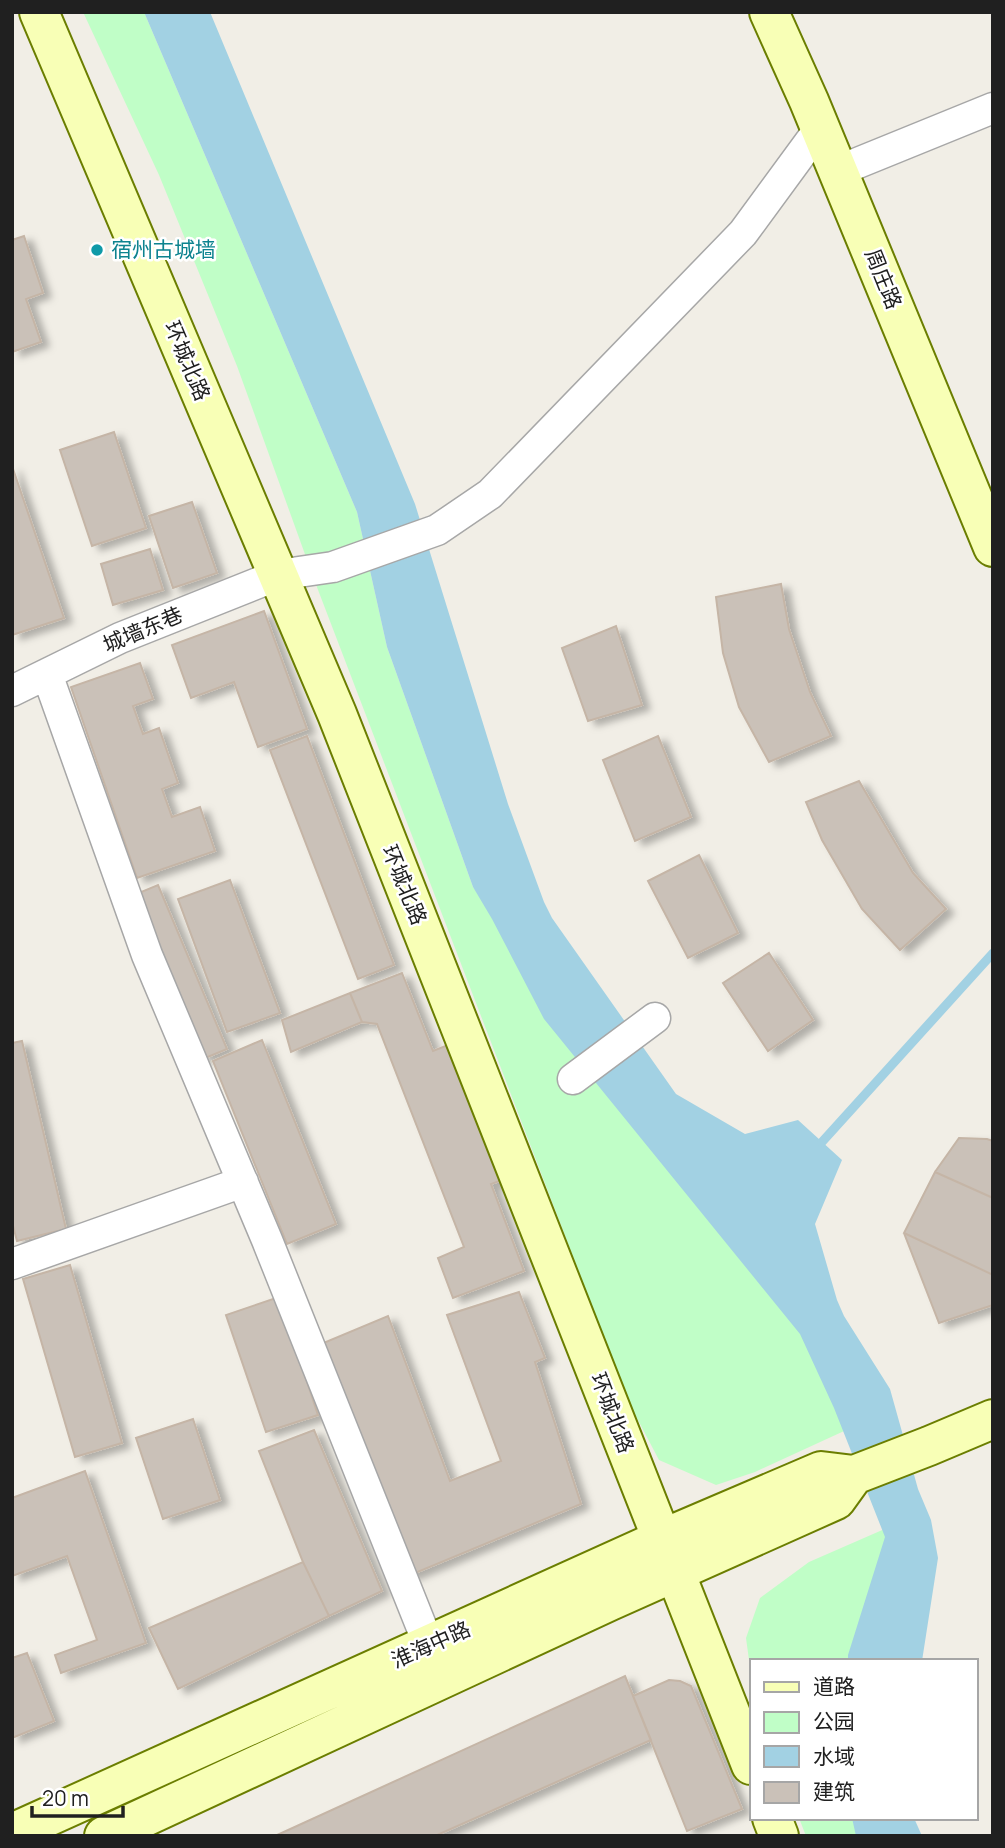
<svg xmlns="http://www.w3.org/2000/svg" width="1005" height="1848" font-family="Manrope,'Noto Sans SC',sans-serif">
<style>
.park{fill:#c0fec7}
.water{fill:#a2d1e3}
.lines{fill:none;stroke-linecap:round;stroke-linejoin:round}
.stream{stroke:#a2d1e3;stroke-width:9}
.building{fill:#cac1b8;stroke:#c5b5a6;stroke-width:2;filter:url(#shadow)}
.street-casing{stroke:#a7a7a7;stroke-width:33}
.secondary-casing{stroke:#6b7e00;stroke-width:42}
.street{stroke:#fff;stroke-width:30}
.secondary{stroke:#f8ffb6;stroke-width:38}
.culture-dot{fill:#0f9aa8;stroke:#fff;stroke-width:2.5}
.labels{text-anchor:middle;stroke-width:5;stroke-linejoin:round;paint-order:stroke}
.culture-label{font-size:21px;fill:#0d838f;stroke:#fff;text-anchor:start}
.street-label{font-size:21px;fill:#202020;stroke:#fff}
</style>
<defs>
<filter id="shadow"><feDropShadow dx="8" dy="4.5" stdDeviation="3.5" flood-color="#0004"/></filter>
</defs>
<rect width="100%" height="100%" fill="#f1eee6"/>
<path class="park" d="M83 12H144L357 512 387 647 473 887 831 1369 855 1426 755 1472 716 1485 659 1460 629 1403 315 582 237 366 159 175Z
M896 1524 872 1661H751V1694L749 1660 746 1638 760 1598 809 1562Z
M799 1818H855L858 1836H806Z"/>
<path class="water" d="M144 12H210L415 504 508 804 544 902 552 918 676 1094 745 1134 798 1120 842 1160 815 1224 837 1300 844 1316 890 1389 918 1489 931 1520 938 1558 922 1661H848V1655L885 1537 834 1408 800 1334 544 1019 492 919 473 887 387 647 357 512Z
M852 1818H914L922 1836H856Z"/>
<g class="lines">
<path class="stream" d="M822 1142 993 953"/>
</g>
<path class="building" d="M24 236 43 293 26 299 41 342 12 352V240Z
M114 432 146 528 92 546 60 450Z
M12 466 64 618 12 635Z
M192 502 217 573 173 588 149 516Z
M150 549 163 590 113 605 101 564Z
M781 584 789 629 810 692 831 736 769 762 739 707 723 653 716 597Z
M264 611 307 729 258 747 234 682 191 698 172 645Z
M616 626 642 705 588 721 562 648Z
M140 663 153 699 133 706 143 734 159 728 178 783 162 789 172 817 200 807 215 851 137 878 71 687Z
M307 736 394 965 358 979 270 750Z
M658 736 691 817 635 841 603 760Z
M859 781 913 873 946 909 900 950 862 909 822 840 806 802Z
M699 855 738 933 688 958 648 881Z
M230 880 280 1013 227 1032 178 899Z
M158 885 227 1049 203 1059 134 895Z
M769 953 813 1020 768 1051 723 983Z
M402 973 433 1051 453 1043 505 1179 491 1184 524 1271 453 1298 438 1258 464 1247 377 1024 362 1022 350 993Z
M350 993 362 1022 291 1052 282 1020Z
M262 1040 336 1224 287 1244 213 1061Z
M22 1041 66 1229 17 1241 12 1222V1043Z
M959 1138 987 1139 993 1141V1305L939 1323 904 1233 935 1172Z
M935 1172 993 1198V1275L904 1233Z
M70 1265 122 1443 75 1457 23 1279Z
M519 1292 545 1358 535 1362 581 1504 408 1576 321 1344 388 1316 450 1481 501 1461 447 1315Z
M279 1297 318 1415 266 1432 226 1315Z
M193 1419 220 1500 163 1519 136 1438Z
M314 1430 382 1591 329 1616 303 1562 259 1451Z
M85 1471 146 1643 61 1673 55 1655 97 1640 67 1556 12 1576V1498Z
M303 1562 329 1616 178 1689 149 1628Z
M27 1653 54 1721 12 1738V1658Z
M625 1676 651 1740 435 1836H275Z
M669 1680 680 1681 691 1686 742 1809 687 1831 633 1696Z"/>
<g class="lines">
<g class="street-casing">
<path id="street" d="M838 171 993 108
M47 674 147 955 267 1240 436 1663
M12 691 120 638 278 575 333 567 437 530 490 494 743 233 820 128
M573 1079 655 1018
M12 1264 243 1182"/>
</g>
<g class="secondary-casing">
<path id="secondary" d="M39 12 337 714 751 1765
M769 12 809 101 993 547
M772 1818 779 1836
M12 1833 662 1539 821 1471 854 1475 929 1446 993 1419
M104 1836 610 1601 836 1500 854 1475"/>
</g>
<use href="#street" class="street"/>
<use href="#secondary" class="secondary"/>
</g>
<circle class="culture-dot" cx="97" cy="250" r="7"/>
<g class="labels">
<g class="culture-label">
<text x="111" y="257">宿州古城墙</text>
</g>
<g class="street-label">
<text transform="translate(883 279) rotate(68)" y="7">周庄路</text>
<text transform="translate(187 361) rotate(67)" y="7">环城北路</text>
<text transform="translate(143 630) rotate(-23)" y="7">城墙东巷</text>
<text transform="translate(404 885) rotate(68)" y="7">环城北路</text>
<text transform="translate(612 1413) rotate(69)" y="7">环城北路</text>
<text transform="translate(431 1645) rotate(-24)" y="7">淮海中路</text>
</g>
</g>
<rect width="1005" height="1848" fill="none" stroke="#202020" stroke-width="28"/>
<rect x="750" y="1659" width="228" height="161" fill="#ffffff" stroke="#a6a6a6" stroke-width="2"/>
<rect x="764" y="1682" width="35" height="10" fill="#f8ffb6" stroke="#a6a6a6" stroke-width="2"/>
<text x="813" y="1694" font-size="21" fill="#202020">道路</text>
<rect x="764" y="1712" width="35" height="21" fill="#c0fec7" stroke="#a6a6a6" stroke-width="2"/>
<text x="813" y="1729" font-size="21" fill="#202020">公园</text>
<rect x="764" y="1746" width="35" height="21" fill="#a2d1e3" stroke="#a6a6a6" stroke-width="2"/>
<text x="813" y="1764" font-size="21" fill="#202020">水域</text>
<rect x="764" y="1782" width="35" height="21" fill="#cac1b8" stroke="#a6a6a6" stroke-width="2"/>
<text x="813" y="1799" font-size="21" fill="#202020">建筑</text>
<path d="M32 1806v10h91v-10" fill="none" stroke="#202020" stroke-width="3.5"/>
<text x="42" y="1806" font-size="21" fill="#202020" stroke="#ffffff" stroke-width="5" paint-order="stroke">20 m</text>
</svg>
